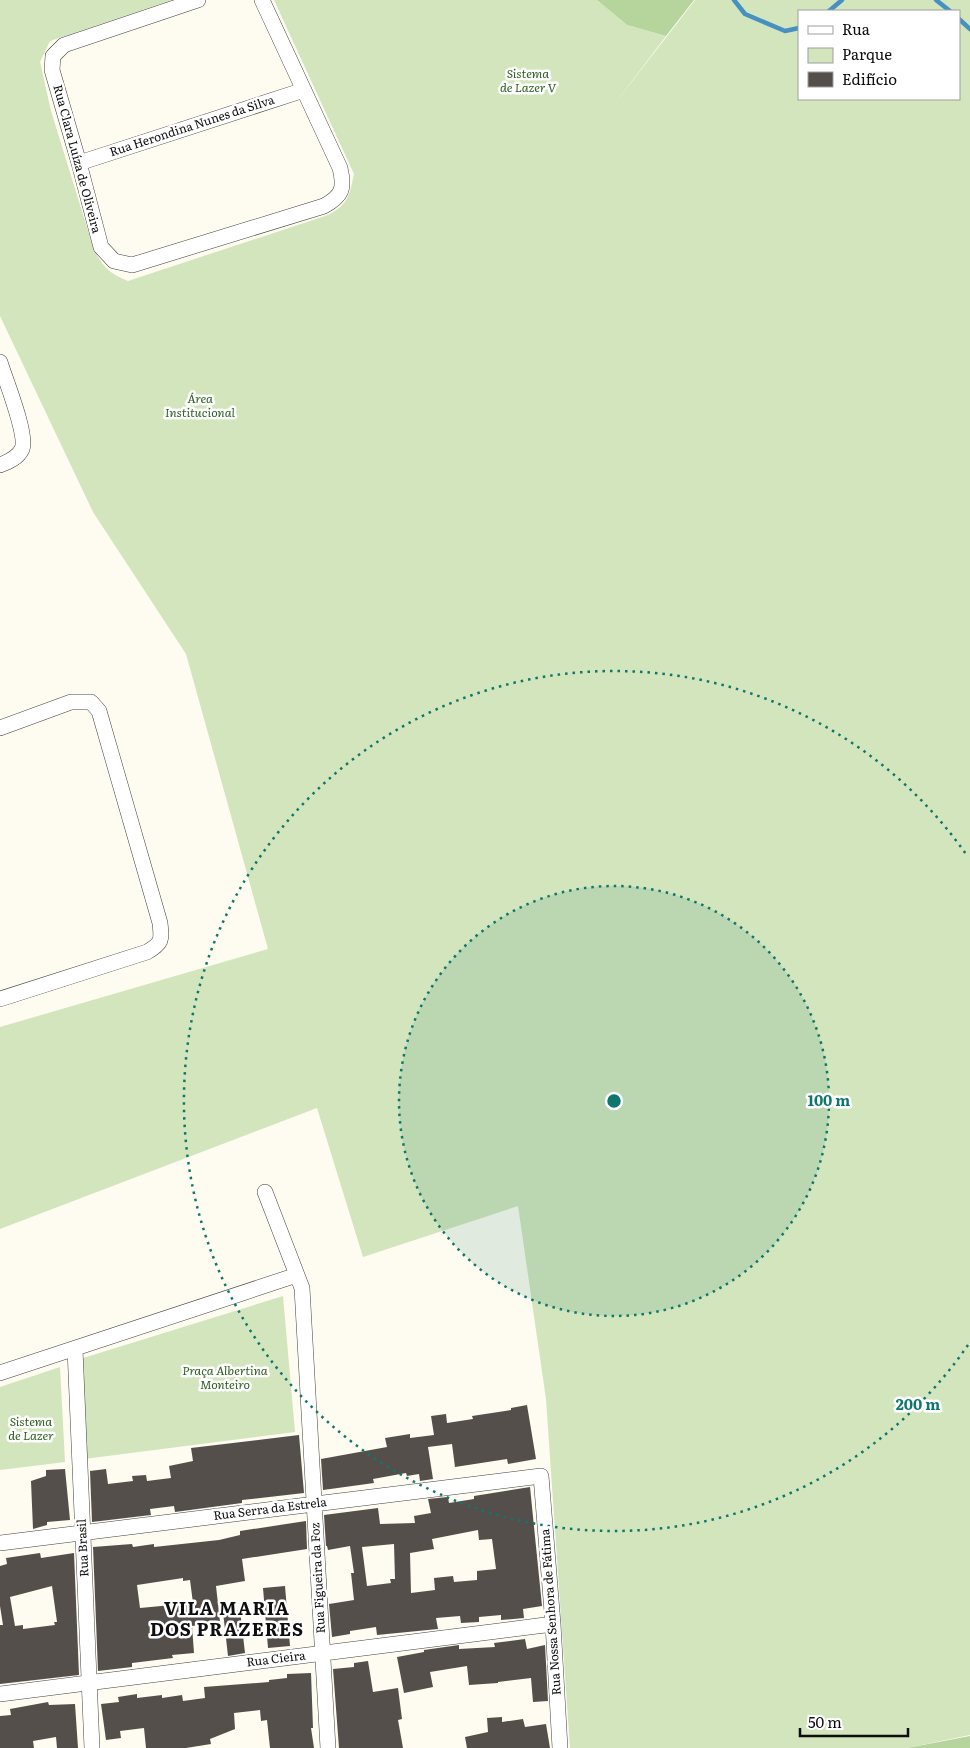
<svg xmlns="http://www.w3.org/2000/svg" width="970" height="1748" font-family="Literata,serif">
<style>
.green{fill:#d2e5bc;fill-rule:evenodd}
.forest{fill:#b6d59c}
.lines{fill:none;stroke-linecap:round;stroke-linejoin:round}
.stream{stroke:#4691c2;stroke-width:4.5}
.building{fill:#554f4b;fill-rule:evenodd}
.minor-casing{stroke:#414141;stroke-width:16}
.minor{stroke:#fff;stroke-width:15}
.ring{fill:none;stroke:#0f766e;stroke-width:2.5;stroke-dasharray:2.5 5}
.labels{text-anchor:middle;stroke-width:5;stroke-linejoin:round;paint-order:stroke}
.park-label{font-size:12px;font-style:italic;fill:#316023;stroke:#fff}
.street-label{font-size:12px;fill:#0e0e0e;stroke:#fff}
.district-label{font-size:18px;font-weight:bold;letter-spacing:1px;fill:#0e0e0e;stroke:#fff}
.centre{fill:#0f766e;stroke:#fff;stroke-width:2.5}
.ring-label{font-size:15px;text-anchor:middle;font-weight:bold;fill:#0f766e;stroke:#fff;stroke-width:5;stroke-linejoin:round;paint-order:stroke}
</style>
<rect width="100%" height="100%" fill="#fefbf0"/>
<path class="green" d="M0 0H172L50 41 40 62 51 111 94 250C104 268 109 273 128 281L328 215C349 204 349 196 354 174L274 0H597L627 25 666 36 613 106 695 0H970V1735L907 1748H570L546 1399 518 1206 363 1257 317 1108 0 1229V1027L268 949 186 654 93 512 0 316ZM799 11H959V99H799Z
M283 1296 295 1432 84 1459 80 1359Z
M60 1367 65 1462 0 1470V1387Z"/>
<path class="forest" d="M597 0H694L666 36 627 25Z
M970 1736V1748H907Z"/>
<g class="lines">
<path class="stream" d="M734 0 745 14 785 31 799 28
M936 0 950 11
M829 11 842 0
M959 19 970 29"/>
</g>
<path class="building" d="M527 1405 536 1459 508 1464 507 1459 455 1467 452 1444 428 1447 433 1479 420 1481 419 1474 407 1476 406 1473 373 1479 374 1483 323 1490 321 1459 387 1447 385 1438 410 1434V1438L434 1435 431 1416 446 1414 447 1423 473 1419 472 1416 511 1410V1408Z
M299 1435 304 1493 242 1500V1503L175 1512 174 1506 150 1509 151 1515 92 1522 90 1471 106 1469 108 1484 133 1481 132 1476 146 1475 147 1481 171 1478 169 1466 193 1461 191 1448Z
M65 1469 70 1520 47 1522V1525L33 1529 31 1481 46 1476V1470Z
M530 1487 542 1606 523 1609 524 1618 501 1620V1615L479 1617V1622L461 1623 460 1616 436 1618 438 1629 377 1635 376 1627 350 1631V1634L332 1637 329 1604 354 1600 351 1573H354L350 1546 328 1550 327 1546H326L324 1515 378 1508 380 1524 415 1523 414 1516 431 1513 428 1499 448 1497 449 1503 474 1499V1496ZM478 1530 479 1540 492 1539 496 1569 477 1571V1580L454 1582 453 1576 434 1578 435 1590 411 1593 410 1553 434 1549 432 1539ZM394 1544 395 1579H390L391 1583 367 1586 362 1547Z
M306 1521 307 1549 242 1559 245 1581 216 1586 220 1622 192 1626 194 1653 172 1655 173 1658 132 1663V1667L98 1671 93 1547 132 1544 133 1547 154 1544V1547L219 1540 240 1535V1531ZM183 1578V1581L190 1580 193 1603 140 1608 137 1585Z
M40 1553 41 1558 74 1553 79 1675 0 1684V1625H3L0 1606V1566L7 1564 6 1558ZM52 1586 57 1622H54L55 1625 23 1629V1625L15 1626 10 1597Z
M285 1586 290 1646 268 1648 263 1588Z
M240 1610 245 1653 228 1656 223 1612Z
M525 1639 527 1649 545 1645 548 1701 533 1702 531 1678 498 1682V1683L469 1685 467 1666 430 1672 433 1687 404 1693 397 1657 424 1652V1650L459 1645V1649L495 1647 494 1643Z
M368 1661 373 1692 398 1688 402 1719 398 1720 403 1748H339L333 1669 354 1667V1663Z
M311 1673 313 1728H311L314 1748H270L267 1720 261 1721 260 1710 234 1713 235 1729 210 1739 211 1744 186 1748H146L144 1728 120 1731 121 1738 106 1740 101 1704 119 1702 118 1697 137 1694V1698L162 1695V1698L182 1695 183 1701 205 1698 204 1687 269 1682V1680L287 1678V1674Z
M48 1702 49 1705 75 1704 78 1748H57L56 1737 33 1741 34 1748H0V1716L11 1715 10 1709Z
M502 1717V1722L523 1719 525 1727 546 1724 550 1748H467L465 1737 488 1732 487 1718Z"/>
<g class="lines">
<g class="minor-casing">
<path id="minor" d="M198 0 64 45 53 56 52 70 79 163 101 247 114 261 132 265 324 206C342 196 345 189 340 168L262 0
M79 163 304 90
M0 362C5 379 28 435 22 449 18 458 8 462 0 465
M0 728 71 702H91L99 711 160 923C162 941 162 943 147 952L0 999
M265 1192 302 1288 328 1748
M75 1349 92 1748
M0 1373 297 1275
M0 1543 541 1476 553 1624 560 1748
M0 1694 553 1624"/>
</g>
<use href="#minor" class="minor"/>
</g>
<circle cx="614" cy="1101" r="215" fill="#0f766e" fill-opacity=".12"/>
<g class="ring">
<circle cx="614" cy="1101" r="215"/>
<path d="M968 1345A430 430 0 1 1 968 857"/>
</g>
<g class="labels">
<g class="park-label">
<text x="528" y="78">Sistema<tspan x="528" dy="14">de Lazer V</tspan></text>
<text x="200" y="403">Área<tspan x="200" dy="14">Institucional</tspan></text>
<text x="225" y="1375">Praça Albertina<tspan x="225" dy="14">Monteiro</tspan></text>
<text x="31" y="1426">Sistema<tspan x="31" dy="14">de Lazer</tspan></text>
</g>
<g class="street-label">
<text transform="translate(192 126) rotate(-18)" y="4">Rua Herondina Nunes da Silva</text>
<text transform="translate(77 159) rotate(75)" y="4">Rua Clara Luíza de Oliveira</text>
<text transform="translate(270 1509) rotate(-7)" y="4">Rua Serra da Estrela</text>
<text transform="translate(83 1548) rotate(-93)" y="4">Rua Brasil</text>
<text transform="translate(318 1578) rotate(-93)" y="4">Rua Figueira da Foz</text>
<text transform="translate(551 1612) rotate(-94)" y="4">Rua Nossa Senhora de Fátima</text>
<text transform="translate(276 1659) rotate(-7)" y="4">Rua Cieira</text>
</g>
<g class="district-label">
<text x="227" y="1615">VILA MARIA<tspan x="227" dy="21">DOS PRAZERES</tspan></text>
</g>
</g>
<circle cx="614" cy="1101" r="8" class="centre"/>
<g class="ring-label">
<text x="829" y="1106">100 m</text>
<text x="918" y="1410">200 m</text>
</g>
<rect x="798" y="10" width="162" height="90" fill="#ffffff" stroke="#9f9f9f"/>
<rect x="808" y="26" width="25" height="8" fill="#ffffff" stroke="#9f9f9f"/>
<text x="842" y="35" font-size="15" fill="#0e0e0e">Rua</text>
<rect x="808" y="48" width="25" height="15" fill="#d2e5bc" stroke="#9f9f9f"/>
<text x="842" y="60" font-size="15" fill="#0e0e0e">Parque</text>
<rect x="808" y="72" width="25" height="15" fill="#554f4b" stroke="#9f9f9f"/>
<text x="842" y="85" font-size="15" fill="#0e0e0e">Edifício</text>
<path d="M800 1728v8h108v-8" fill="none" stroke="#0e0e0e" stroke-width="2.5"/>
<text x="808" y="1728" font-size="15" fill="#0e0e0e" stroke="#ffffff" stroke-width="4" paint-order="stroke">50 m</text>
</svg>
